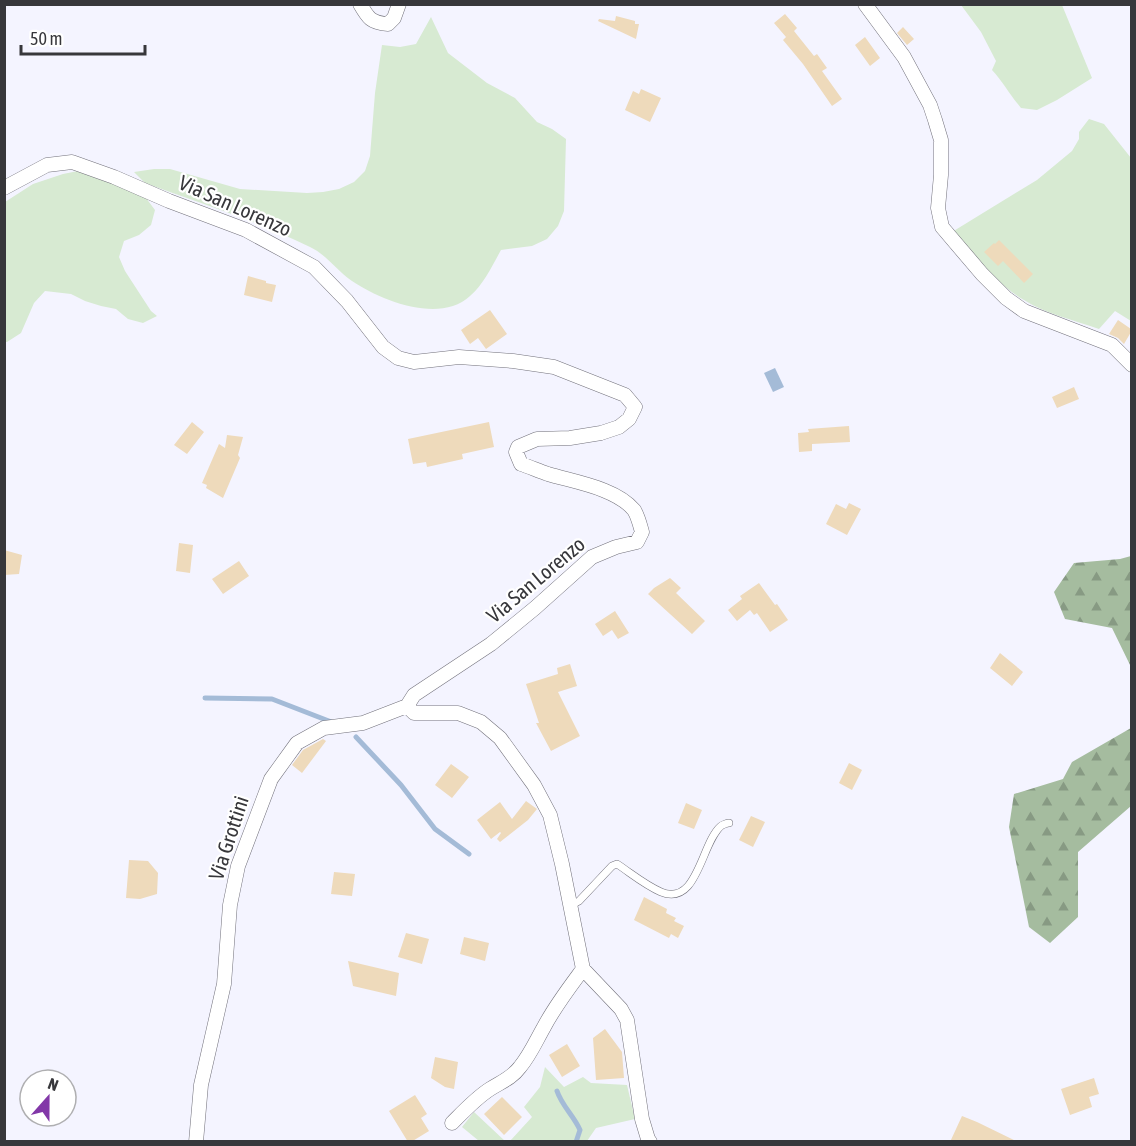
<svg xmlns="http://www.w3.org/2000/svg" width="1136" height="1146" font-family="'Asap Condensed',sans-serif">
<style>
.grass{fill:#d7ead2}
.forest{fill:url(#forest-firs)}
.water{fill:#a4bbd7}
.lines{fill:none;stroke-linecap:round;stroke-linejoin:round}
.stream{stroke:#a4bbd7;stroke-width:5}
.building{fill:#eedabb}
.lane-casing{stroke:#72717b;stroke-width:8}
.street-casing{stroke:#72717b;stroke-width:15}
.lane{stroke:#fff;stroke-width:7}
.street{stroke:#fff;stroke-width:14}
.labels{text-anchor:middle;stroke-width:4.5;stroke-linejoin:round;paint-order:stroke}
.street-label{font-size:21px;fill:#37373b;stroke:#fff}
</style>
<defs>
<pattern id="forest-firs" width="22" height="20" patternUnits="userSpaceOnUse" patternTransform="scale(1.5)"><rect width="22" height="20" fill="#a5bc9f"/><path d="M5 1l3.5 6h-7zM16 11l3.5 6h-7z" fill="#879a83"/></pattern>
</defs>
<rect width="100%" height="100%" fill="#f4f4ff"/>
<path class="grass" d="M961 5H1062L1092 78 1057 100 1037 110 1021 108C1010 95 1003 82 992 70L996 61 981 32Z
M431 17 448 53 487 83 515 98 537 122 552 129 566 139 564 211 558 226 547 239 532 246 501 250C492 266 484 284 470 296 440 324 382 301 352 281 337 271 327 255 310 247 257 221 200 203 145 183L134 172 154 169H170L240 189 307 193 323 192 339 189 354 182 365 171 370 156 375 93 382 45 400 47 416 44Z
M1089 119 1104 124 1131 158V321L1115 311 1099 329C1074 320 1046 314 1024 300 999 286 972 254 952 232L1037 180 1072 151 1079 139V132Z
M78 171 87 173 146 198 155 210 151 225 139 235 124 241 119 257 125 271 151 311 157 316 143 323 128 319 116 309 101 306 85 301 71 294 45 291 34 303 21 333 7 342H5V202L33 184 63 174Z
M545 1067 564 1087 583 1077 591 1083 627 1085 635 1119 596 1128 587 1141H510L532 1117 524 1107 540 1087Z
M474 1112 505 1141H479L462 1127Z"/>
<path class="forest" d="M1131 556H1132L1131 667 1112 628 1065 619 1054 592 1074 563 1120 559Z
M1131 728V806L1078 852V917L1050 943 1029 927 1009 827 1014 794 1063 779 1072 762Z"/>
<path class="water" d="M775 368 784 387 773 392 764 373Z"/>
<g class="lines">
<path class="stream" d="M205 698 272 699 334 723
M356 737 401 785 435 829 469 854
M557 1091C562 1106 574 1116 580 1130L576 1142"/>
</g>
<path class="building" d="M785 14 797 28 794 31 814 56 817 54 827 68 822 71 842 99 832 106 803 64 783 40 790 33 786 37 774 23Z
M616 16 635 21V24H639L636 39 598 21 599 19 615 21Z
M903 27 914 39 907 45 897 33Z
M865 37 880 58 870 66 855 45Z
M641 89 661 98 650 122 625 110 633 91 639 94Z
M999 240 1033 274 1024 283 1003 261 998 266 984 252 994 243 995 244Z
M248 276 266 281V283L276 285 272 302 244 295Z
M490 310 507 334 486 349 478 338 470 344 461 330Z
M1118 320 1131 329V332L1124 344 1118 338 1109 334Z
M1074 387 1079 399 1057 408 1052 397Z
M192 422 204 432 187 454 174 445Z
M489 422 494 447 462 454 463 459 427 467 426 462 413 464 408 439Z
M849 426 850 442 812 444V451L799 452 798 433 809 432 808 429Z
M227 435 243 437 238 455 240 458 223 498 206 488 207 485 202 483 219 444 225 448Z
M849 503 861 509 847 535 826 524 836 504 846 509Z
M179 543 193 545 190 573 176 571Z
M4 550 22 555 19 574 4 575Z
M239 561 249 576 223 594 212 579Z
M670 578 681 588 676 593 705 621 692 634 648 594 654 588Z
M759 583 775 605 777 604 788 620 770 632 757 613 754 615 750 610 737 621 728 610 742 599 740 596Z
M615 611 629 633 618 639 612 630 603 636 595 624Z
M1000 653 1023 672 1012 686 990 668Z
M570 664 577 686 558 692 580 736 551 751 536 723H539L526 684 558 674 557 668Z
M323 739 326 741 302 773 292 765 303 750Z
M849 763 862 770 852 790 839 783Z
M451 764 469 777 452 798 435 785Z
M526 801 537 809 528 820 500 842 497 839 501 833 500 832 491 839 477 820 500 802 512 819Z
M686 803 702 810 694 829 678 823Z
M751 816 765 822 753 847 739 840Z
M129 860 148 861 158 873 157 894 140 899 126 898Z
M334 872 355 874 352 896 331 894Z
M644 897 667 909 666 913 676 918 674 921 684 926 678 938 671 934 669 938 634 920Z
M406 933 429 939 422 964 398 957Z
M464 937 489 943 485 961 460 954Z
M348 961 399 973 396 996 353 986Z
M605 1029 622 1052 624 1078 596 1080 593 1038Z
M567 1044 580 1066 562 1077 549 1055Z
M435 1057 458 1062 454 1089 445 1087 431 1078Z
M1094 1078 1099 1094 1089 1097 1092 1107 1070 1115 1061 1089Z
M415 1095 427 1114 421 1118 429 1131 411 1142H408L389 1111Z
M502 1097 522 1117 504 1135 484 1114Z
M962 1116 977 1122 1018 1142H950Z"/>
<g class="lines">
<g class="lane-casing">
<path id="lane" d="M570 906 579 901 612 866 617 864C632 874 645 885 661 892 698 907 701 843 721 826 722 825 727 823 729 823"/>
</g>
<g class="street-casing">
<path id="street" d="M360 4C368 18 371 23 388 24L394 18 399 4
M865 4 904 57 930 105 935 120 941 140V175L938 208 942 227 982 274 1006 298 1024 311 1112 345 1132 365
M4 188 47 165 72 162 114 177 169 201 246 230 314 267 347 301 383 347 398 358 414 362 459 357 513 361 554 367 625 395 635 407 629 419 619 427 601 433 570 438 537 439 518 447 516 452 521 464C530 467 539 471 548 474 574 482 616 488 634 510 638 516 640 525 642 532L637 542 616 547 592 557 535 608 491 644 414 695 407 706 414 713H458L481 722 500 738 534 785 550 815 562 864 583 969 621 1009 627 1020 642 1119 648 1139 650 1142
M452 1123C464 1111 476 1098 490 1089 501 1082 512 1078 520 1067 530 1055 536 1041 544 1027 555 1006 569 988 583 969
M196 1142 201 1085 224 984 230 905 238 866 271 779 297 743 324 728 363 723 407 706"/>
</g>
<use href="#lane" class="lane"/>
<use href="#street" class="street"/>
</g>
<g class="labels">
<g class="street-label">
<text transform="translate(235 206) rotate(24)" y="7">Via San Lorenzo</text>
<text transform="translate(536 580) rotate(-40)" y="7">Via San Lorenzo</text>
<text transform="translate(229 838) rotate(-72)" y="7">Via Grottini</text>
</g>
</g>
<rect width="1136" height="1146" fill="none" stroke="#37373b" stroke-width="12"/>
<g transform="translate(48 1098) rotate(21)"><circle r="28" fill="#ffffff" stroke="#afafb1" stroke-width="1.5"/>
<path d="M0-4.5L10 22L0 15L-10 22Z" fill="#8237a8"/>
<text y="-9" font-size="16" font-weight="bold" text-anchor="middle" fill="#37373b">N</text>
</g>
<path d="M21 45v9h124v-9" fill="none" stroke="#37373b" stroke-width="3"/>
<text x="30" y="45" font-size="18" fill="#37373b" stroke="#ffffff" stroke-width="4.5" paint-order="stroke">50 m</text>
</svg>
